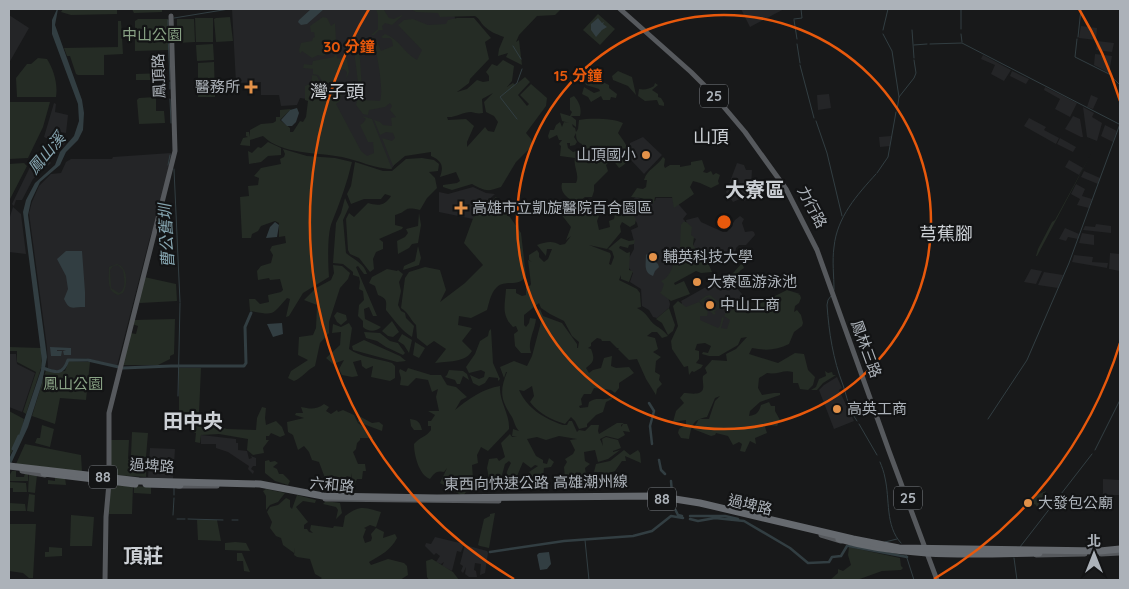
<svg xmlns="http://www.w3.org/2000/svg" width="1129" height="589" font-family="Quicksand,'Noto Sans TC',sans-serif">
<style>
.built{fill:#242527}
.green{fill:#252c25;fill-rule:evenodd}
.water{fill:#323e42}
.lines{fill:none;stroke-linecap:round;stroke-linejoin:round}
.stream{stroke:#323e42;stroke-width:1}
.canal{stroke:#323e42;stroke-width:2.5}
.river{stroke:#323e42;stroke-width:3}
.major{stroke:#56595d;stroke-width:5}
.highway{stroke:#666a6f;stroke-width:7}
.highway-bridge{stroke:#666a6f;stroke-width:7}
.ring{fill:none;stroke:#e8590c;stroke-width:2.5}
.poi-dot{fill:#e29149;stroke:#131415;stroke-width:2}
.labels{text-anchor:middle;stroke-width:4.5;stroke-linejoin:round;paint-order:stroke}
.shield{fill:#131415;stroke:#7e8388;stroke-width:1}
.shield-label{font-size:14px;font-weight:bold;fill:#acb2b9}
.park-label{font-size:15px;fill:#89a285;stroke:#131415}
.street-label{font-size:15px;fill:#acb2b9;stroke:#131415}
.poi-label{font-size:15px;fill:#acb2b9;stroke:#131415;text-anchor:start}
.water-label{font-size:16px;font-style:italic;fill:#86a5b0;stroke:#131415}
.quarter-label{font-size:18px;fill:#ccd0d5;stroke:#131415}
.district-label{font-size:20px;font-weight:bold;fill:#ccd0d5;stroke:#131415}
.centre{fill:#e8590c;stroke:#131415;stroke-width:2.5}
.ring-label{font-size:15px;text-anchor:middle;font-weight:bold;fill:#e8590c;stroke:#131415;stroke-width:4.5;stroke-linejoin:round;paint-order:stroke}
</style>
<rect width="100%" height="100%" fill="#18191a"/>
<path class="built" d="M232 9H442L454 12 456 25 402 154 392 168 389 169 369 163 307 99 300 98 297 105 281 106 279 95H261V82L236 83Z
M741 9H784L750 27Z
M9 15 29 28 9 63Z
M1081 26 1097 28 1096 40 1079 38Z
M1097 41 1114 43 1112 52 1096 50Z
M1095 54 1112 56 1109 73 1094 65Z
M983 55 1011 70 1004 81 991 74 995 65 981 59Z
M1012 71 1029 79 1026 84 1010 76Z
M1045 87 1077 103 1070 117 1055 109 1060 99 1044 90Z
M829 94 831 108 818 110 817 95Z
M1091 95 1098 98 1093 109 1087 107Z
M54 103 56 104 55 112 68 115 66 133 55 131 54 138 67 141 56 154 51 155 50 150 47 149 50 140 44 137Z
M1083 107 1094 113 1092 117 1102 123 1097 141 1087 137Z
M1073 116 1080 119 1083 137H1081L1065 129Z
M1029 118 1046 127 1044 130 1059 138 1056 144 1024 126Z
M1105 125 1117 131 1113 142 1101 136Z
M891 136 890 146 880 147 879 137Z
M643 137 662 155 644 174 630 159V143Z
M1060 138 1076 147 1073 152 1057 144Z
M171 153 172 156 157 219 150 237 117 366 86 358 68 359 63 369 55 371 48 368 47 347 29 213 32 202 39 186 51 174 61 173 66 162 71 159H112L113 157Z
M1069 160 1083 168 1079 175 1065 167Z
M50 162 51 163 33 179 22 200H16L14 206 12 204 32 163Z
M737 163 744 165 746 170H752L751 187 753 196 744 201 742 198 733 202 726 192Z
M1084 171 1100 178 1098 184 1081 177Z
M1076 184 1085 189 1082 196 1092 199 1089 208 1077 205 1080 199 1071 194Z
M473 187 486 193 495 194 484 204 478 220 439 212V192L448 194Z
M636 197 646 201H655L656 198H673L687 214 683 219 685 221V253L676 256V264L667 279 665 286 670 304 669 308 657 318 653 317 649 310 642 306 641 289 630 282 633 273 629 268V258L634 249V241L631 230 638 227 637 223 628 210V207L631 201Z
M13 207 21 214 26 254 9 252V220Z
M740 216 744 219 742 223 745 232 752 231 754 232 755 235 746 245H739L736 248 735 254 720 252 715 257 708 260 692 248 696 239 689 236 686 220 698 217 701 222 723 232H727L735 220Z
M1096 224 1111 226V233L1083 230 1085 226 1095 227Z
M1065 228 1079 234 1078 239 1068 237 1066 241 1059 239Z
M1082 233 1094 235V245L1079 243Z
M1110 253 1120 254V271L1109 269Z
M1074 255 1093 257 1092 262 1108 263 1107 268 1072 262Z
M1031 269 1042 271 1036 284 1024 282Z
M1044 272 1063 275 1058 288 1038 285Z
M722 278 730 289 734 285 742 294 741 302 736 309 728 332 711 328 679 308 682 303 681 301Z
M9 354H16L17 364 35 373 22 412 9 407Z
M837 377 842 388 839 390 854 421 834 429 819 390 824 385Z
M201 435 236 439V443H238V450L247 451 249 459 252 458 251 456 256 458V466H253L251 469 254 471 253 474 248 469 249 466 228 452 216 448V444H201Z
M150 448 175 449 173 479 148 477Z
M1103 479 1120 480V495H1103Z
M435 537 464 544 461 552 457 551 452 571 442 566 444 562 441 564 436 562 440 556 436 553 434 555 425 546 426 543 431 544Z
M465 545 487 551 488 553 485 573 480 575 481 564 475 563 474 570 476 571 477 577H469L465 574 466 567 463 573 461 571 463 566 460 564Z"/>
<path class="green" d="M63 9H117V14L71 15 61 12Z
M132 9H162V12L134 13Z
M376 9 384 10 389 18 394 19 402 15V16L392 25 385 23 382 26 383 30H379L374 35H371L378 29V15Z
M411 9H561L555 15 537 16 519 35 516 42 519 40 522 65 506 57 508 53 498 56 499 49 504 37C496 34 490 32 484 26 480 22 480 19 475 16L440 17 438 13 416 12Z
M598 14 615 29 600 45 583 30Z
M230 17 233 41 216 42 214 19 216 18Z
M323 17 327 18 331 26 335 23 337 58 347 59 349 72 346 79 347 72 344 69 337 71 335 84 323 82 318 75 313 74V69L303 68 304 64 312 65 313 61 334 57 335 52H330L323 56 318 55 312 58 302 51 300 54 299 50 301 43 312 41 313 38 315 37 314 32H311L310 26Z
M195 18H213V42H196Z
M457 18H474L491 38 485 42 489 59 470 79 469 83 457 92 467 89 477 80 483 82 489 81V76L486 72 492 64 497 66 503 60 514 66 512 81 507 87 513 83 515 85 525 77 530 82 518 95 527 106 529 104 520 95 531 84 547 98 546 106 526 133 531 139 533 145 516 162 501 187C487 192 485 191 472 184L452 190 443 187V185L457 183 460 181 456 172 440 177C444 166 442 161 431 156V152L405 156 393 166 382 138 392 141 395 138 393 133 386 132 380 135 374 120 380 122 383 125 392 126 391 118 396 117 390 110 392 106 390 103 385 107 369 110 368 115 363 114 356 105 359 92 362 94 363 100 380 101C384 89 377 55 374 42H367L365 39 374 38 377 41 381 51 393 46 392 40 390 38H383L381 37 385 34C399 39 404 53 417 60L422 50 398 25 404 20 413 19 428 25 446 24 448 20ZM493 93 484 102 486 112 494 116 498 122 494 132 488 131 485 127 467 147V142L474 126 466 119 448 120 447 117C455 118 463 112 471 112 476 113 478 114 483 113L482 99Z
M138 19H168L169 50 135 51V21Z
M177 19H194L195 42 177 43Z
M118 21H121L123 54 104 55V75H78L76 74 70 56H67L64 48 118 47Z
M362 40 363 42 359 43 362 91 359 90 353 43 354 41Z
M213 44 214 60 197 61 196 45Z
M38 58 47 59C54 70 58 84 56 97H17L16 78 27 64H31Z
M214 62 215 97H198V63Z
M618 71 632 77 636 95 628 86 613 80 612 76Z
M166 73V80H136V74Z
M597 73 596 83 598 84 603 82 609 85V88L617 94 616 98 611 97 610 100H603L601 96 591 102 588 97 582 94 584 87 594 93 600 91 599 89 586 85 585 82H589L590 80 588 78Z
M312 75 317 76 320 83 318 86 321 89V95H328L331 88 330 86H332L334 89 340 84 344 87 345 92 341 96 340 101 336 104 361 151 367 156 374 153 373 142H368L360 125 363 123 366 119 362 116 372 119 392 169C375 169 358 160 342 157 317 152 282 155 263 136L250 140V146L240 145 243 138 248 137 246 136V132H249L250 137V130L261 124 273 123 276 121V117H280V110L291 109 280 120 290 128V132H293L300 121 303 122 306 117 308 101 305 100V86C311 84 312 81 312 75Z
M655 83 658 85 652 90 658 94V97L661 98 664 103V106L659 105 657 100 645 101 638 96 639 89C645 90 649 89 654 86Z
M574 96C579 102 582 108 580 116H571L576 120V127L572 124 573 127 575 128 576 132 578 129 579 120C589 118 613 118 623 123L618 133C627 145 637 159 619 168L613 160 610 161 606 165 608 171 594 185V191L592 197H585L578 202 582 206 597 208 595 213 599 216 597 221 599 230 610 227 609 221 614 219 615 214 622 213 624 210 630 211 636 219 635 224 630 227 622 222 620 226 621 232 607 249 589 245 610 253 611 256 609 264 611 265 614 257 612 251 608 249 621 238 629 241 635 240 634 244 629 245 628 248 620 246 619 248 627 253 630 252 629 270 633 271 629 282 621 279V275L619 280 637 289 640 293 641 307 637 308C649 314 648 320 655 325 661 329 663 330 668 336L662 338 657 332H652L647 336 655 338 658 349 653 352 661 357 656 361 655 372 660 375 659 380 662 384 657 389 656 395 646 379 637 359 629 360 618 349 619 348H617L610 341H602L601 339 597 338 591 343V346L588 348 591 349C595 359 594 362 586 368L589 373 593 370 601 368 604 358 612 356 611 366 616 368 629 367 634 373 619 383V388L615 393 611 390 594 388 591 394H584L581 399 582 405 579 406 580 408 588 407 589 402C598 396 603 402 612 397V399L606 402 603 412 596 415 587 424V427L579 429 575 421 571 417 565 424C552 420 538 413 530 402L534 396 532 386 524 391 519 390C528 409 543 418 563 425H567L569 421H572L577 432 579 430 585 431 591 425H599L598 431 599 434 617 423H624L621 425V427L623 424H627L630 432 623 431 625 435 618 439 606 436 600 439 603 446 602 439 606 437 618 440 621 448 613 451V452L620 450 608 459 598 462 595 450 584 452 585 461 590 464 585 468 586 475 583 476 582 479 577 477 569 480 568 484 560 486 565 478 564 467 567 462 565 459 573 454 575 450 570 440 577 439 559 436 546 440 537 437 527 439 536 456 543 460V463L547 464 549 458 554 462 551 467 544 468 543 477 539 475 533 477 529 472 538 466 535 465 531 468 523 462 517 476 521 482 519 484 515 480 510 482C504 475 507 471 511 463L509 461 505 464 502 475 490 484 487 468 489 459 497 458 499 461 505 457 501 443 510 434 512 437H517L512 436 513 429 519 431C514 425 515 423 512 417 501 400 499 392 507 372H506L504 378 500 367 514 361 527 366 532 356 540 326 541 321 537 311 540 309 543 316 562 323 577 344V348H578L579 342 572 336 564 321 550 314 541 308 539 303 524 315V325L526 327 529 323 530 318 536 319C535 330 527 342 531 353H521L515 346 514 334 518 331 516 326 513 327C501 315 505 305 506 289H516V293L522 296 526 295V286H530L531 284 528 260 532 262 529 260V255L537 250 539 253V257L544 262 548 259 552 249H547L546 256 537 245C545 242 553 240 560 245L565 244 571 236 566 240 571 227 561 214V209H563V202H571V200C565 196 560 191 562 183H576C580 174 573 167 575 158L560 156 561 146 559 144 562 140H559L557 135 549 139 548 136 550 130H554L556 125 560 122 562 127 564 122 569 123 562 121 560 113 570 116 572 112 570 110V98ZM576 133C576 139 577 142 582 144V149L573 152 568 148 567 143H570V146L575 145 577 142 574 137Z
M156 97V111H164L165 123 139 124 137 100 139 98Z
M9 102H50L43 127 28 158 9 159Z
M268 142 281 148V155L268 156 261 162 249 164 248 151 252 153 258 147 261 148Z
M283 149 307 156 335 158 352 162C347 183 340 202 332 222 327 233 328 263 329 277L303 293 289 316 286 317 290 299 287 298C271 316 275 315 250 311L249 299H255L260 304 269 302 268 295 281 292 283 290 280 279 270 280 269 278 258 280 257 271 261 266 271 263 273 255 270 250 272 246 286 243 285 236 279 237V223L275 221 261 226 258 231 252 234 251 238H242L240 197 249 196 248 186 258 185 259 178 254 176 261 168 281 164 280 159 284 157 285 154Z
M1091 154 1037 256H1036L1038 249 1052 222 1055 220Z
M663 157 665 159 664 166 665 168 670 165H680V167L691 165V162L702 160 705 169 703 172 707 173 711 171 713 175 716 173 720 175 718 181 719 184 711 188 700 183 693 181 690 187 694 194 674 208 672 197H655L654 203 641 198 631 197 637 188 643 189 646 187 647 180H644C647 169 657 167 663 157Z
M422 158 434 160 439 164 438 171 429 172 435 178 437 188 427 198 420 210C402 206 410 211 395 215V225L403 227 402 229 379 239 383 242V249L376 252 373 259 374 269 370 272 359 258 350 254 348 250 346 219 349 213 354 217 368 203C378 206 385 206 391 196L385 194 381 199H364L351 204 347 194 351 186 355 162 383 171H392L406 159Z
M24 163 27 166 9 201V164Z
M496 197 521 233 526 276C519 288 506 279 497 287 491 292 489 303 487 310L471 318 459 316 458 325 472 328 462 341 472 351C465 363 447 361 435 363L446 349 434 341 427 346 417 338 416 325C410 319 408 312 401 308L405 278 409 272 425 267 440 270 446 290 440 302 465 283 483 265 464 243 475 213Z
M345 198 349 207 343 220 346 253C354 260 364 263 367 274H364L358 266 356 267 377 316H373L369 307 364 309 365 319 381 327C376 332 368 332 363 327V321L358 316 359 305 364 300 363 291 359 289 360 282 359 277 353 275V272L343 264 333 263 336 223 341 213Z
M419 213 421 225 418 243 412 244 409 248 398 254 397 241 405 237 408 233 406 229 418 226Z
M683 222H686L692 227 691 235 694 237 693 245 696 249V252L708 258 714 255V259L709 265 712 272 701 273 696 271 674 283 675 285 684 281 690 294 671 301 660 293 662 290 664 284 661 281C670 278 675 263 675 254L684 255 685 248 680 247 681 225Z
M418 246 421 258 419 265 403 270 404 266 415 261Z
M742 263 744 268 741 270 728 284 726 281Z
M117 264C128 267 128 285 123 293L118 295C106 291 109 278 109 267ZM118 265 123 270C124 278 127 289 119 293L111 288 110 270 113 266Z
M333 265 342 266 350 273 348 279 340 288 329 322V333L320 343 315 366C307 370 302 378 294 381L288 378 291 371 308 360 298 355 299 337 313 335 316 328 317 305 304 300 316 288 331 280 334 273Z
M387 269 397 271 398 270 403 274 399 282 401 291 398 305 401 311 405 313 406 318 414 326 412 337C402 331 394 320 386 310 386 301 388 299 378 295L375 286 369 283 372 277Z
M144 277 176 284 177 301 140 303 138 302Z
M787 290 800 294 798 295H800L801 298 799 303 795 306 794 312 797 310 801 315 803 323 802 326 794 332 789 344C777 350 766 351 752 348L749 354 778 363 795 353 804 354 808 370 815 377 813 385 808 390 800 389 798 383H793V372C783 369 778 375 767 373L759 378 758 388 762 395 774 393H780V395L760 402 750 411 749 416C757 415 759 412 761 405L769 402 771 406H775V411L780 420 777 426 768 425 765 427 767 433 755 438 756 444 750 441 745 452 740 451 742 444 739 442 733 445 728 436 716 433 715 435 711 436 693 429 699 419H709L715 401 720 396 715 398 707 417C692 420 692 425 689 439L681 438 678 433 679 429 686 425V420L673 422 676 411 684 403 680 398 684 393C689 393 701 396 703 389 704 385 702 380 703 376L707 373 705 368 712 360 727 361 726 354 736 349 747 337 741 338 738 345 719 356H709L702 354 703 352 708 353 711 346 705 343 697 344 695 350 699 351V359L696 363 703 365 701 368 694 372 692 371 689 375 688 366 684 367 672 349 671 341 678 326 673 306 678 301 686 307 699 302 708 312 707 316H700V320L718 328 720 326 722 317 724 318 721 328 727 329 730 320 724 316 728 309 731 311 739 302H742L751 308Z
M710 295 720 303 719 308 714 312 716 313 714 315 699 301 706 296ZM708 297 718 303 717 308 715 310 711 309 704 303 705 299Z
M669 308 675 325 673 331 668 335 662 323 656 319Z
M337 312 346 315 347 320 341 325 337 322 334 316Z
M175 319 174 354 170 356V359L158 365H123L130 333 136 334 138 326 132 324 133 320Z
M392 321 399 332 393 337 388 336 382 331Z
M349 323 352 328 349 349C360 357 379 359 392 363L395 366V378L390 381 371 377 373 366 366 369 362 366 361 360 353 362 358 376 352 377 342 375 339 369 344 360 333 364 326 358 340 345 341 332 332 333 333 324 341 327Z
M491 329 493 363 500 379 498 381V378L489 377 485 383 479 386 473 383 470 375 479 379 484 377 485 372 481 370 469 373 466 367 475 354 480 341 488 336 489 331Z
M364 332 380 333 390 341 398 343 405 353 403 355 386 347 377 341 366 338Z
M402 334 412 340 409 353 404 345 398 341Z
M364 340 400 356 406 361 397 362 353 350 352 346Z
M415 342 425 348 419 358 413 355Z
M9 347 41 348 42 365 26 414 23 412 36 372 17 362V351H9Z
M69 361 90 362 86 400 60 398 55 424 32 416 46 370 53 372 65 371Z
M179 368H201L199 413 179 412Z
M408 368 431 375H441L447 385 456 387 467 397 461 400 455 410C467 400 484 388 500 386 499 402 510 414 509 429L488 451 481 447 477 455 478 463 472 465 474 492H466L463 496 461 495 440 483 447 468 444 472C436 470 434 474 430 479 419 475 414 455 414 444 420 437 426 437 431 430V426H428V421H431L435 415 428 411H439L436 397 438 389 432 392 428 380 416 378 408 386 400 385 401 378 399 371 400 369 406 372Z
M449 370 463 371 467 374 469 380 463 376 460 384H457L455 380 445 377 447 375Z
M825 371 828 373 832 372 833 375H836L823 383 817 390H811L816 387 819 379 826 376Z
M324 404 329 407 326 411 331 414 337 410 338 412 343 410 354 415 358 423 367 430 373 438H360V440L357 443 356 449 353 452 358 464H365L366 471H363L362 479H357L354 486 351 473 352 485H350L349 477 347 476 341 481H339L338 477 333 476 331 480 325 478 319 462 312 460 309 452 304 446 298 450 293 435 288 432 287 422 304 418 295 415 296 413H303L301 407C310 409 316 410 324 404Z
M262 407 266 408 265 418 266 425 276 421 282 427 285 435 280 437 271 433 269 436H266V440H269L263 448 264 453 253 455 247 450 248 439 219 434 201 435 200 443 195 442 196 433 193 432V427L204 423 227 429 256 430 257 418Z
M9 411 24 419 22 429 9 458Z
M359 416 372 423 379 422 383 425 382 431 358 422Z
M410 419C418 420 420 422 422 430H414L411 426Z
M42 425 54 429 50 447 35 443 37 438H40Z
M132 432 148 433 146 457 131 455Z
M109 440H129L128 459H146V477L114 475 111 472Z
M25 444 81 455 82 472 16 464Z
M624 450 630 455 638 450 640 453 641 463 625 456 626 461H622L615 471 604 475 601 472H594L596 464 610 461Z
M269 460 270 462 275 461 278 463 273 467 277 469 279 474H283L290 481 288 485 275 481 265 473V461Z
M12 471H16V477H24L25 472 28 474V481H9V476Z
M29 474 37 475 35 493 28 492Z
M55 477 65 478 66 485 48 484V480L55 481Z
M9 482 26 483 27 492H13V488H9Z
M112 485 133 486 132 514H109L110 487Z
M134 486 151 487V494L134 493Z
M266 489 285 493 278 502 270 505 266 510V496L263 491Z
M1046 491 1037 507 1035 504 1023 508 1020 502 1023 507 1034 503 1032 497Z
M29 494 35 495 34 512 27 511Z
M297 495 316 500 315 503 303 501 296 507 308 522 304 525V529H307L309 532 313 533 310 530 311 525 333 528 334 526 343 527 345 516C361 504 365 508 381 512L376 527 370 525 364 528 366 529 363 537 365 543 371 541 372 538 371 534 376 528 384 532 383 538 395 534 397 538C391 550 381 555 369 562L371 565 388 559 404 563 407 566 408 575 400 580H319L322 578 315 574 310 559 297 557 294 555 295 548 294 553 283 545 281 538 276 536 270 528 272 522 267 512 270 507 278 505 286 498 290 500V507L292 509Z
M326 501 340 503 342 513 336 519 338 510 336 507 323 504Z
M9 503 25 504 26 511H9Z
M495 513 489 548 480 546 478 545 484 519 490 516V514Z
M71 515 94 517 92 546H70Z
M197 520H217L221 541 198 540Z
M9 524H36L33 578H29L23 573 9 571Z
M235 542 246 543 250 551 225 550V543Z
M49 547 62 548V556L45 557V552H49Z
M849 547 900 558 901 566 903 568 901 570 882 571 857 580H830L838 573V569L843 571 851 565 848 555Z
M237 553H242L250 572 244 571 243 561H237Z
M432 559 453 572 459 580H429L427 577 426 561Z"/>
<path class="water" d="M57 9H58L55 25 82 100 84 113 83 130 78 140 66 152 60 165 40 182 31 201 28 215 47 357 42 383 28 427 9 468V459L16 444 41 370 42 361 23 212 26 200 35 183 55 165 60 152 74 136 79 121 78 104 52 34V20Z
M311 9H324L307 24 301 25 298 22 299 20Z
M598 18 602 23 604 22 603 24 607 27 602 30 596 37 591 30V24Z
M297 108 299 113 296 122 292 126H287L281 120 290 110Z
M275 222 279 225 277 237 266 238 270 227Z
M66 251H82L85 292V307C71 307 70 311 64 299L68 289 66 276 57 259Z
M647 254 658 264 659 267 655 271 653 276C643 273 646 263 646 255Z
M282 323 283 334 273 337 267 324Z
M50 347 71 348V355H64L63 351 66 350H57V351H62L61 356H51Z
M549 552 551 564 547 569 540 570 537 555 539 553Z"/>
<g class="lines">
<path class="stream" d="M961 9V29
M174 18 229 9
M794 19 802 18 801 9
M168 20V32
M794 20 797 39
M883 30 888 9
M912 30 914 58
M883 34 892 51 899 97
M961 34 962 42
M168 35 170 80
M1078 37 1081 9
M1077 39 1075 57 1109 74
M797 44 800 63
M930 44 962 43 1119 124
M914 45 927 44
M513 46 521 59
M800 65 814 118
M1110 75 1120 85
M170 82V89
M170 99 171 123
M897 110 899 97 914 78 916 73 914 60
M517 119 500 97 517 83 522 69
M816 121 827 153 842 216
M168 165 170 155
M174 169 180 302
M877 173 888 157 896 112
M834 290C834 276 832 261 834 247 837 217 857 195 876 174
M831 296 828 300 827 305C829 333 833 359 843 385 847 397 849 410 857 421
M178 396 180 303
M988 419 1027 360 1069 263 1120 124
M859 424 877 455
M1095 450 1120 400
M880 462C882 467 884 472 885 478 890 499 885 526 901 543
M174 495V488
M173 515 174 498
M177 519H185
M188 519 223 520
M232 520H238
M585 540 589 580
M885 542 897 539
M1020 547 1092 454
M906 555 914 580
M1014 558 1017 580"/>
<path class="canal" d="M649 403 654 411 650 426 652 444
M659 460 661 470 665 474
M671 481 673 505 678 515 682 516
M690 516H725L738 519
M690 519 698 521 715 518 744 521 790 548 808 563 829 562 832 557 841 556 847 546
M849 546 907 557
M490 552 564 541 633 536 652 531 671 516 683 518"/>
<path class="river" d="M43 368C56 373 63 375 68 360H88L123 368 171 366H244L246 363 245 327 251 313
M13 449 19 436"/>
<path class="major" d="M620 9 691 72 712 93 745 132 786 189 817 250 889 451 937 580
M22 471 45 475
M178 486H217
M325 499 499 501
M821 535 841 541
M1101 554 1120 553
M1036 555 1085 554
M105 580 106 517 109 483V413L175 151 171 16"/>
<path class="highway" d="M44 473 135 484
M146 484 180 485
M839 539C904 558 972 554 1039 553"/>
<path class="highway-bridge" d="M9 466 139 481 260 484 323 496 437 498 656 496 700 503 853 539 899 548 1100 551 1120 549"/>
</g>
<g class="ring">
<circle cx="724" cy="222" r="207"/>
<path d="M1120 343A414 414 0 0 1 934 579M514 579A414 414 0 0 1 369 9M1079 9A414 414 0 0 1 1120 101"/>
</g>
<g class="poi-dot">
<path d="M248.5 79.5h5v5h5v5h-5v5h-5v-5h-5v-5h5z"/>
<circle cx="646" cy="155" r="5"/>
<path d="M458.5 200.5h5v5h5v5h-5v5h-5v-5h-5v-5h5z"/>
<circle cx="653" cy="257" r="5"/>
<circle cx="697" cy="282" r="5"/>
<circle cx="710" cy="305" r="5"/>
<circle cx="837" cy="409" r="5"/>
<circle cx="1028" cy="503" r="5"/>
</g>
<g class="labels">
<g class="shield">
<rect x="700" y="84.5" width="28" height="23" rx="4"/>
<rect x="89" y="465.5" width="28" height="23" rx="4"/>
<rect x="894" y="486.5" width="28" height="23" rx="4"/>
<rect x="648" y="487.5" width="28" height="23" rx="4"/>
</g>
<g class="shield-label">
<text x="714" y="101">25</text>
<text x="103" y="482">88</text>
<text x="908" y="503">25</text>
<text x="662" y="504">88</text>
</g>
<g class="park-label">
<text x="152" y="40">中山公園</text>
<text x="73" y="389">鳳山公園</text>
</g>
<g class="street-label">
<text transform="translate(159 76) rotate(-92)" y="5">鳳頂路</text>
<text transform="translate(812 207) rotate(62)" y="5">力行路</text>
<text transform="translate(866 349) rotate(70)" y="5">鳳林三路</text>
<text transform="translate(152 466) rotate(3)" y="5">過埤路</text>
<text transform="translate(536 483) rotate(-1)" y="5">東西向快速公路 高雄潮州線</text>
<text transform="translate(332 485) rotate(5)" y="5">六和路</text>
<text transform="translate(750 505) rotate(13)" y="5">過埤路</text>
</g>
<g class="poi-label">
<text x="240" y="92" text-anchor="end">醫務所</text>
<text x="636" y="160" text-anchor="end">山頂國小</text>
<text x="472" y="213">高雄市立凱旋醫院百合園區</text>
<text x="663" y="262">輔英科技大學</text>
<text x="707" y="287">大寮區游泳池</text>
<text x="720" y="310">中山工商</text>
<text x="847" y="414">高英工商</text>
<text x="1038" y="508">大發包公廟</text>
</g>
<g class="water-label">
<text transform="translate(46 153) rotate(-50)" y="6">鳳山溪</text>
<text transform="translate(166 236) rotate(-93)" y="6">曹公舊圳</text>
</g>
<g class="quarter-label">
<text x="337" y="98">灣子頭</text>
<text x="711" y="143">山頂</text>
<text x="946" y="240">芎蕉腳</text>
</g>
<g class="district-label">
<text x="755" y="197">大寮區</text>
<text x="193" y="428">田中央</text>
<text x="143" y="563">頂莊</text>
</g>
</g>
<circle cx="724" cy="222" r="8" class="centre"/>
<g class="ring-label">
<text x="349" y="52">30 分鐘</text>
<text x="578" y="81">15 分鐘</text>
</g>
<rect width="1129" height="589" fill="none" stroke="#acb2b9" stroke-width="20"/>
<g transform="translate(1094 554)" stroke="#131415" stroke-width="4" paint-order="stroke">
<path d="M0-4L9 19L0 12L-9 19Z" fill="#acb2b9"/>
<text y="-8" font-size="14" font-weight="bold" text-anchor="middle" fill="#acb2b9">北</text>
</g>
</svg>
